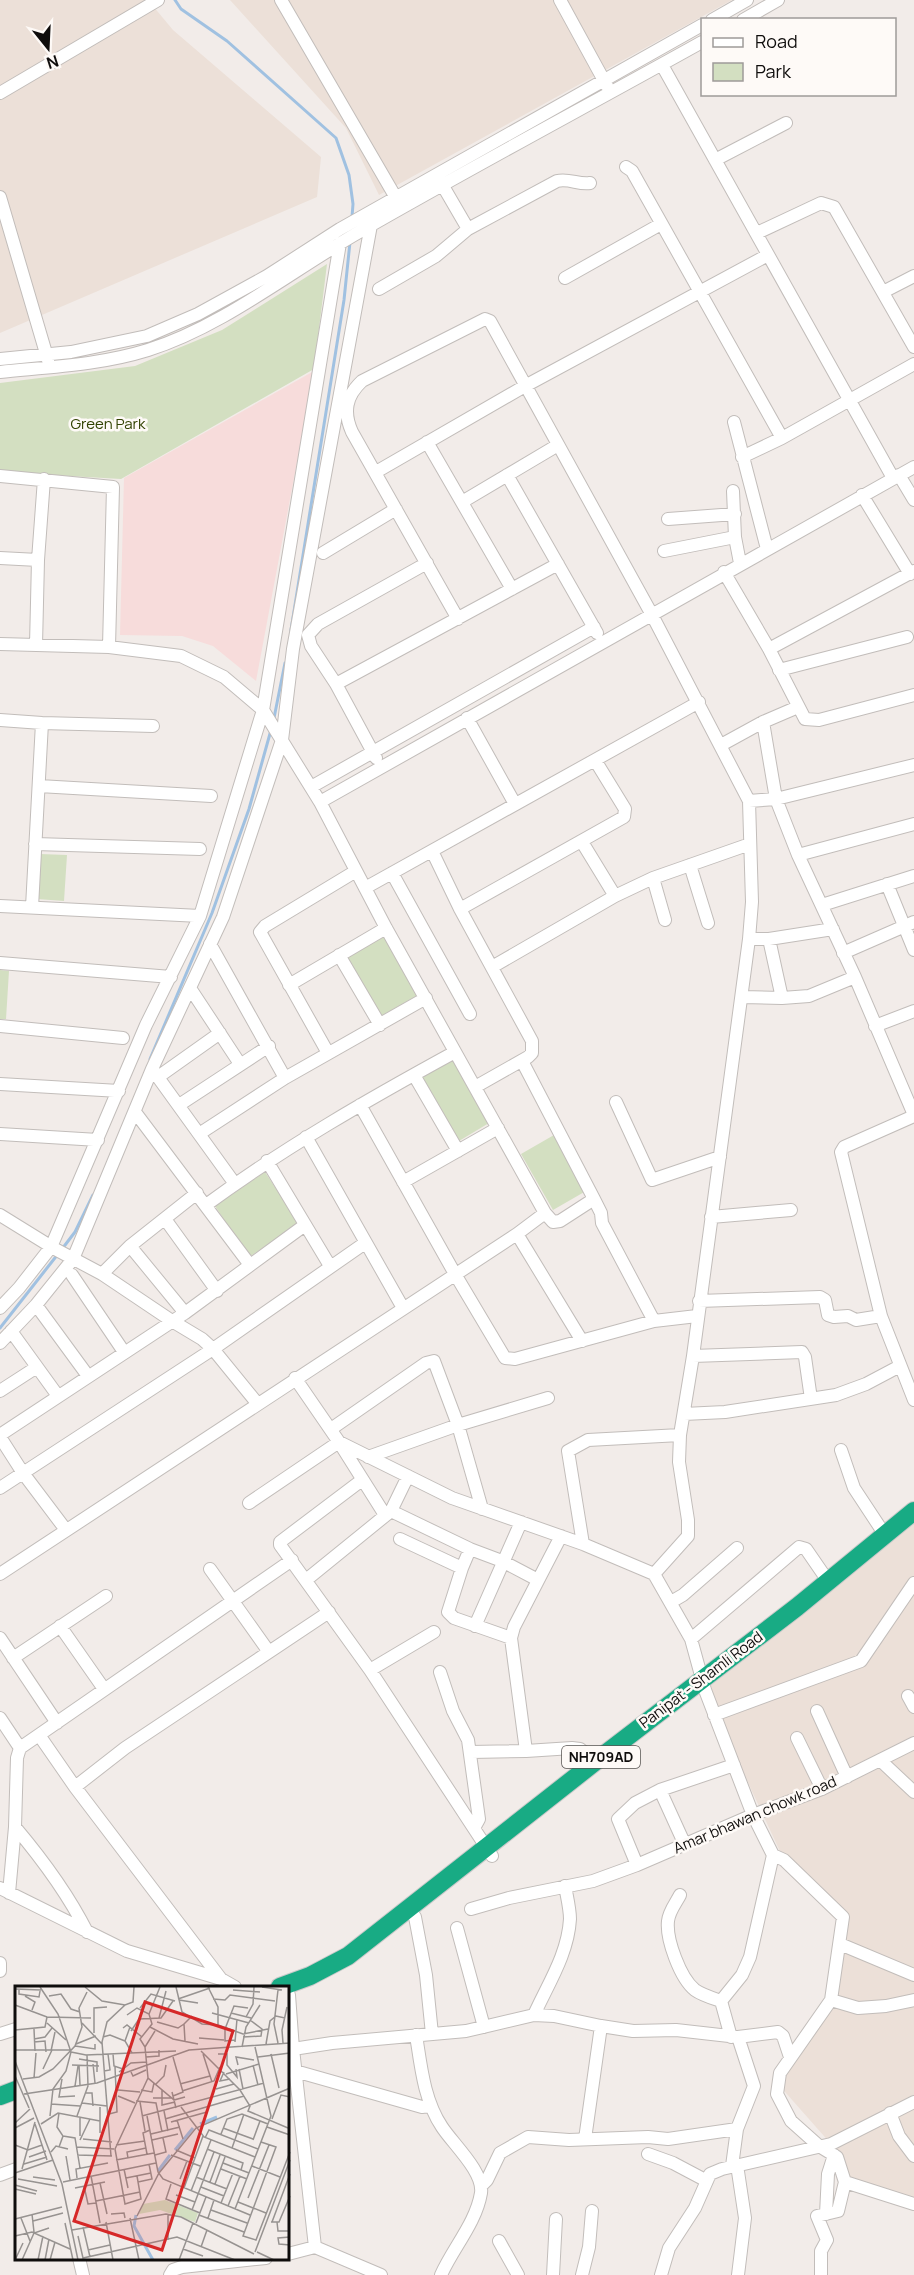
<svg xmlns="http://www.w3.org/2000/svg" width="914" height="2275" font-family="Manrope,sans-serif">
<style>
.built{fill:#ece0d8}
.education{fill:#f7dcdb}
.green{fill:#d3dfc1}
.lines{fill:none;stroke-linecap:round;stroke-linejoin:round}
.stream{stroke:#a0c1e1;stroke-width:3}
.minor-casing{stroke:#c2bdba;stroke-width:14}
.highway-casing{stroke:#cacaca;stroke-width:20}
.minor{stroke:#fff;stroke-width:12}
.highway{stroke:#18ab84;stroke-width:18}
.labels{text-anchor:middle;stroke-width:5;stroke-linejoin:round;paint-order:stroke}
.shield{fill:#fefaf7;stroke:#575452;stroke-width:1.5}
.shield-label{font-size:14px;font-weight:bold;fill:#0f0d0c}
.park-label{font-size:15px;fill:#324302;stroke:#fefaf7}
.street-label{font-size:15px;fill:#0f0d0c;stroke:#fefaf7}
.inset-river{fill:none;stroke:#a0c1e1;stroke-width:3}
.inset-road{fill:none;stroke:#979391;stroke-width:1.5}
.view{fill:#d62828;fill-opacity:0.15;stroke:#d62828;stroke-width:3}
.inset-edge{fill:none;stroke:#0f0d0c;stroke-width:3}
</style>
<rect width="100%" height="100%" fill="#f2ece9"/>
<path class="built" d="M0 0H148L173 30 321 157 317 197 0 333Z
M230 0H732L379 195 346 128Z
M914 1523V2200L845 2182 831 2144 778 2084 831 2000 843 1917 784 1860 705 1690Z"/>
<path class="education" d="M314 371 256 681 213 646 182 636 120 635 124 478Z"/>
<path class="green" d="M327 264 314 369 121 479 0 472V383L135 366 222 330Z
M40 854 67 855 64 901 37 899Z
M383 935 418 995 381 1016 346 956Z
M0 970 9 971 6 1019H0Z
M452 1058 489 1123 459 1141 422 1076Z
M554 1135 586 1191 553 1210 521 1154Z
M265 1172 299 1224 249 1257 215 1206Z"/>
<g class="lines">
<path class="stream" d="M175 0 181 9 227 41 336 138 349 175 353 204 352 217
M291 630 344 300 350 242
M274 718 285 663
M150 1059 212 913 249 809 271 730
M62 1249 75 1232 93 1195
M0 1328 58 1254"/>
<g class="minor-casing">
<path id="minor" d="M281 0 399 203
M560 0 607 86
M712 20 747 0
M743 20 778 0
M662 65 893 478
M0 93 158 0
M715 160 786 123
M626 167 632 171 782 438
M443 186 468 229 557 181C569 178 579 185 590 183
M0 197 48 360
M757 233 821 203 834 207 914 347
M565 278 661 224
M379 289 436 256 468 229
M883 292 914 276
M0 359 71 352 147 336 198 314 267 276 340 229 702 25
M0 372C49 367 100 365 148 350 224 326 292 270 361 231 474 166 589 105 702 42
M734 422 767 549
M427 442 512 589
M742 457 782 438 914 364
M376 472 525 386 768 255
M507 475 597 633
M899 475 914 500
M0 476 113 487 109 647
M733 491 735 537 740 563
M862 495 910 574
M462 502 558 445
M668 519 735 514
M664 551 735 537
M323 553 396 509
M0 558 38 560
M724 572 769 649 805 719 819 720 914 695
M458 619 352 432C343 412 346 396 362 381L485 319 490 321 651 613 749 801 752 902 749 939 693 1356 680 1435 679 1462 688 1520V1536L654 1574
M0 644 109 647 181 656 224 677 263 710 320 802 386 928 545 1213 553 1222 560 1221 594 1199
M36 645 38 560 44 479
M769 649 914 571
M779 670 907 637
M336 684 558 564
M467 718 515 804
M0 720 42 723 153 726
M763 722 776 799 798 855 855 977 914 1115
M721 745 763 722 798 707
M376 758 336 684 311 646 308 635 318 624 427 563
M39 786 211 796
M311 787 594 627
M749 801 776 799 914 765
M320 802 914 467
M582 842 615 896
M35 844 200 849
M432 851 460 909 532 1041V1053L528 1057 475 1087
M798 855 914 824
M690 865 708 923
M392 873 470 1014
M653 878 665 920
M887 884 914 950
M365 888 699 702
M822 905 914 876
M0 906 200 916
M32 907 42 723
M460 909 624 817 625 809 595 760
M749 939H769L833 929
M769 939 782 998
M210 944 285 1078
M843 953 914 922
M339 955 380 1025
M0 963 171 977
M492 967 615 896 653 878 750 844
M289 985 386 928
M190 988 240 1064
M742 997 782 998 809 996 855 977
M0 1026 123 1038
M875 1026 914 1011
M328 1053 260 932 265 926 356 871
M522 1061 594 1199 601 1213 602 1223 654 1321
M152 1069 235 1184
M414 1075 458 1151
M158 1077 220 1033
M0 1084 119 1091
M616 1102 652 1180 720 1157
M179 1105 269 1046
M360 1105 455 1274 505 1358 515 1359 654 1321 697 1316
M135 1112 250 1265
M914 1116 844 1147 841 1152 881 1316 914 1400
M0 1134 98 1140
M199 1134 285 1078 426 998
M306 1137 403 1308
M267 1161 330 1266
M403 1182 498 1128
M206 1205C285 1147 369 1099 455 1052
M0 1215 55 1249 102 1274 172 1321 202 1339 213 1349 257 1403
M711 1217 791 1210
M165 1219 217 1291
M517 1234 582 1341
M130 1246 185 1313
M102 1274 130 1246 197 1193
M72 1275 124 1352
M699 1301 820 1297 825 1300 828 1315 834 1317 848 1316 856 1320 881 1316
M36 1305 88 1376
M0 1308 19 1288 51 1247 146 1025 200 916 263 710 340 243
M11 1331 58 1396
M0 1343 36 1305 73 1259 152 1069 223 917 282 740 293 649 371 225
M693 1356 802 1352 805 1357 811 1399
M295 1378 339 1442 452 1498 583 1544 654 1574 691 1639 705 1690 753 1815 773 1855 750 1957 742 1975 721 2001 731 2037
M0 1391 37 1367
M684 1414 725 1412 836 1395 866 1384 900 1366
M331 1429 426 1363 434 1361 458 1425 482 1509
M0 1435 185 1313 305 1225
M0 1437 23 1473 66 1530
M841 1450 854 1488 885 1535
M368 1457 458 1425 548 1398
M362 1480 280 1542V1545L370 1670 492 1856
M0 1488 213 1349 365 1243
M249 1503 339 1442 385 1515
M391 1511 470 1549 502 1561 538 1580
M400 1539 462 1568
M583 1544 568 1451 588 1440 680 1435
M470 1549 462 1568 448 1612 454 1618 511 1638
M210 1569 269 1652
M0 1574 517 1234 545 1213
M306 1580 391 1511 408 1476
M671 1602 683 1595 737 1548
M60 1626 104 1689
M475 1626 521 1522
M0 1638 57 1723
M691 1639 799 1547 806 1549 828 1581
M13 1658 106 1596
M370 1670 434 1632
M440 1672 453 1711 468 1740 479 1819 474 1828
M908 1696 914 1707
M817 1711 847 1777
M714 1715 861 1661 914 1583
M0 1718 20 1748
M39 1735 75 1787 221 1979
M797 1738 822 1789
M526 1751 511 1638 514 1627 561 1536
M471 1752 526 1751 572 1748 580 1749 596 1762
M880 1760 914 1792
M75 1787 125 1748 329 1612
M660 1790 685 1845
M15 1827C42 1859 68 1894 87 1932
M773 1855 784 1860 843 1917 831 2000 780 2073 777 2094 791 2121 819 2146 837 2157 845 2182 914 2204
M637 1865 618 1819 635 1803 660 1790 734 1765
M0 1888 127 1951 221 1979 235 1987
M9 1893 15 1827 17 1758 20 1748 292 1560
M680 1895C676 1903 669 1911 668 1921 666 1939 680 1978 695 1990 702 1995 712 1998 721 2001
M471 1909 509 1898 593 1881 637 1865 753 1815 822 1789 914 1743
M409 1910 415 1917 426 1975 432 2034
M457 1928 484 2027
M840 1944 914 1975
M0 1963V1971
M289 1995 293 2049 315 2247
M831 2000 858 2008 886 2006 914 2000
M534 2015C548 1984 568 1954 570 1919 570 1909 567 1897 565 1886
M0 2034 16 2029
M416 2035C421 2067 424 2100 442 2127 453 2144 484 2172 481 2193 476 2223 453 2248 441 2275
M293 2049 332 2043 466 2031 534 2015 554 2016 601 2026 633 2031 676 2030 738 2037 778 2032 783 2036 790 2057
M295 2071 422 2107 430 2106
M890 2113 899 2136 914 2156
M585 2139 601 2026
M648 2154 673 2163 707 2181
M737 2165 745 2218 738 2275
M732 2166 737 2129 754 2086 738 2037
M0 2175 16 2169
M481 2186 487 2180 500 2153 528 2137 569 2140 648 2137 668 2139 737 2129
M826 2214 828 2174 834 2155
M499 2241 518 2275
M288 2254 315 2247 381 2275
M79 2258 83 2275
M170 2275 173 2270 182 2267 266 2258
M553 2275 556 2219
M582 2275 589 2247 592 2211
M661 2275 669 2248 695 2208 710 2174 722 2169 831 2144 914 2102
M821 2275V2251L827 2240 817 2216 838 2211 845 2182"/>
</g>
<g class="highway-casing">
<path id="highway" d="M280 1987 310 1976 348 1956 605 1754 797 1607 914 1511
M0 2096 16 2090"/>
</g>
<use href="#minor" class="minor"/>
<use href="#highway" class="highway"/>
</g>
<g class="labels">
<rect class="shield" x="562" y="1746" width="78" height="22" rx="4.5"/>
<g class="shield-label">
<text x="601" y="1762">NH709AD</text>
</g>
<g class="park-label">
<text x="108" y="429">Green Park</text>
</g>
<g class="street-label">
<text transform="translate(701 1680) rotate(-37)" y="5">Panipat - Shamli Road</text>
<text transform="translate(755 1815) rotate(-23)" y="5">Amar bhawan chowk road</text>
</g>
</g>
<g transform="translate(15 1986)">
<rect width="274" height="274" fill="#f2ece9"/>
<path d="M150 214 183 227 180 236 145 224 124 228 128 218Z" fill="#d3dfc1"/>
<path class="inset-river" d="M185 138 202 131M160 164 178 142M143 185 155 169M121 229 119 240 138 274"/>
<path class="inset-road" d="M25 1 43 28 56 66 51 85 38 103 35 130M70 1 87 15 110 19 118 16 119 1M161 1 167 26 187 38 203 39M193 1 203 21V39L228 48 253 43M247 1 267 4M0 3 26 4M4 4V8L24 11 25 5M218 4 245 6M10 10 20 16 17 24M34 10 46 8 56 23 65 26M163 13 195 2M198 13 210 14 215 9 260 15M164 14 183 17M0 19 32 31 76 32M125 22 136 8 160 15M197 27 234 37M216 27 236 32M134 28 145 1M112 29 122 22 134 28 137 38 125 53 130 61 133 92 159 114 161 122M231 31 238 18 239 1M144 32 151 5M142 36 163 42 169 38M32 37 51 54M67 37 87 58M115 41 110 55 117 67M135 41 158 53 183 58M108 42 112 39 127 51M19 43 20 65M0 44 30 41 32 31M116 45 124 33 146 32 158 15M79 47V22L92 21M88 51 95 49 110 55M228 51 246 50 247 43 235 34M184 52 209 54M19 53 30 51 37 42M220 54 210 55V43L219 20 233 22M170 55 169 38 177 30M19 56 30 55 31 66M220 56 222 33M263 57 259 38 263 4M268 57 267 44 272 21M61 58 81 50M251 58 255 35 261 30 270 32M60 60 80 63V58M130 61 140 45M227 61 231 41 245 19M0 64H55M36 65 40 46M186 65 225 104 235 120 233 125 273 142M56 66 71 69 161 65M98 68 99 80 108 83M188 68 197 96M203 68H212V79L222 91 221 83M256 68 264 102M131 71 144 70V64M158 71 168 106 158 110M243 71 275 67M64 73 82 76V86M0 75 47 198 63 274M78 78 80 97M57 79 84 80M64 79 65 99M223 79 221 71 239 74M238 79 243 99M28 83 37 64M224 83 228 103M89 85 95 84 93 68M104 86 116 77 132 76M116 86 118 90 131 84M209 86 205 95 215 93M211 88 244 78M0 90 14 122M19 92 21 67M8 93 24 91 38 83 60 60 67 41 64 22 72 6M47 93 44 111 60 110M141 98 149 90 151 79M165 98 195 90M60 100 63 80M201 103 219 98M103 104 125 106M126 104 137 106 139 97M147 104V119L160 116M167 105 199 95 205 81M157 106 159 114 170 111M70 107H77L78 120M9 108 82 97 174 64 275 57M103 110 120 117M138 112H157M121 115 141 117 147 146M125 116 130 145M67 117 92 120M36 118 65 120M166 121 189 151 240 171M149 125 153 145M44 127 42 141 48 150 44 161M94 128 102 126 100 81M62 130 73 100 72 69M127 130 249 97M132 130 143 186 148 193 235 229M150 133 229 110M257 133 266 109 275 111M162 134 168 153M156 136 192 126M0 137 15 123M20 138 32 174M26 138 43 127 85 135M252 141 275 149M0 142 19 132M208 142 238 153M85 147V121M136 148 165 141M206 148 212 133 227 128 253 138M48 150 60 152 65 182M65 150V131M190 152 194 144 243 163M68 153 97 156M65 154 75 133M137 154 163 148M238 154 245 135M246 156 261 161 228 250 241 254 275 166M0 159 13 164 27 159M101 159 130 155M61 161 99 163M217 162 229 128M192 163 228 177 226 184M161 164 180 172M36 166 41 160 53 163M132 168 128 147 135 144M62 169 97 170M140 169 151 166 148 152M156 169 185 180M51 170 55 194M96 170 87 56 92 36 110 19M14 171 31 165M113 172 112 166 131 162M101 174 139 167M208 177 234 187M9 178 32 171M237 180 265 191M7 183 20 136M109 183 113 202M206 183 232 193M0 187 38 174M76 190 85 237M122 190 126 213 110 218 100 163 133 92M18 191 40 194M181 191 212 203M62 192 61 183 93 177M111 192 136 187M3 193 42 200M165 193 172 175M48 196 141 177M123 196 137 193 134 178M195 196 205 169M85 197 92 228M156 198 151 213 185 227M200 198 210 171M0 199 22 205M69 200 73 218 81 217M186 201 209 210M60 202 90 196M169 202 188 150M0 203 21 208M176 205 196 154M161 209 180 216M233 212 254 159M81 215 125 206M223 216 251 227M206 217 218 187M213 220 225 190M220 223 256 130 240 61M177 224 199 166M196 224 232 237M17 228 19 246M96 228 109 227 110 232M184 229 229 246M122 230 144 187 181 142 275 102M6 232 15 255M115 232 124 274M193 232 199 214M0 233 47 221M18 235 48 227M91 236 98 274M256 236H264L275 210M257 236 275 188M262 236 263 245H275M50 237 58 274M181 237 191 211M68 241 75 271M57 244 151 228 166 231 239 268M0 250 17 246 55 263M63 250 68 272 162 251 220 274M275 251 263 252 264 258 275 259M153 254V228M186 261 192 244M168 263 188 270M73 264 95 259M240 266 275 174M242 266 259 274M0 274 8 257M7 274 19 247 34 242M23 274 28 250M30 274 34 253M35 274 40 256M164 274 178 237"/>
<path class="view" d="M130 16 218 45 147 264 59 235Z"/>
<rect width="274" height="274" class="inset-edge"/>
</g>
<rect x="701" y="18" width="195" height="78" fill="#fefaf7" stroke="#9e9b99" stroke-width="1.5"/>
<rect x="713" y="38" width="30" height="9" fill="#ffffff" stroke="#9e9b99" stroke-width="1.5"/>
<text x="755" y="48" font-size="18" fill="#0f0d0c">Road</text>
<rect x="713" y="63" width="30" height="18" fill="#d3dfc1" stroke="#9e9b99" stroke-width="1.5"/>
<text x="755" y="78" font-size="18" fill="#0f0d0c">Park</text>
<g transform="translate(48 48) rotate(162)" stroke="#fefaf7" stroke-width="4.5" paint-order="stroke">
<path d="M0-4.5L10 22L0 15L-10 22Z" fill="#0f0d0c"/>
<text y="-9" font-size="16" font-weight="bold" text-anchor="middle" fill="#0f0d0c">N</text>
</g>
</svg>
